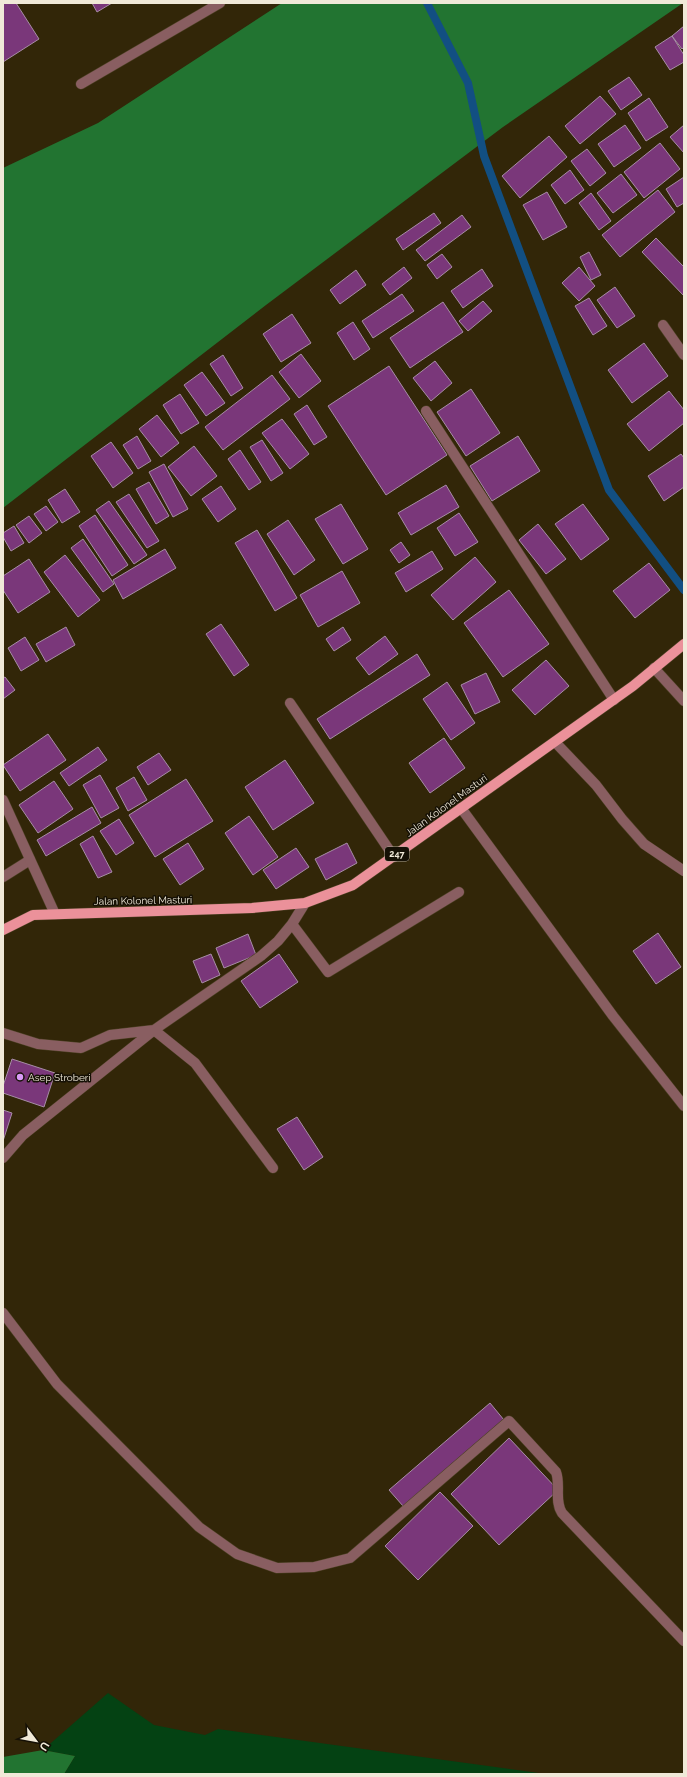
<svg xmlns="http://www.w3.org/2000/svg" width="687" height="1777" font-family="Raleway,sans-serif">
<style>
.green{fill:#044213}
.forest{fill:#227431}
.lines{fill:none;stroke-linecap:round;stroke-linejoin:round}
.stream{stroke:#124f82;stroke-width:8}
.building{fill:#7a377a;stroke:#a78da6}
.service-casing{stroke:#4d4125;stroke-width:11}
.minor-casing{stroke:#4d4125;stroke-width:11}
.primary-casing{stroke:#4d4125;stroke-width:11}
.service{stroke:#895e61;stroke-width:10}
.minor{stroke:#895e61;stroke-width:10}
.primary{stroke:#eb919a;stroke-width:10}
.poi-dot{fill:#d99af7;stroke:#151005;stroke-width:1.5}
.labels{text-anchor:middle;stroke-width:3;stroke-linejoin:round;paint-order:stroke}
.shield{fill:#151005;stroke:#aea899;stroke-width:1}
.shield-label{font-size:9px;font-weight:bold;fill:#f0e9d8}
.street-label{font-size:10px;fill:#f0e9d8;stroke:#151005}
.poi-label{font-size:10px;fill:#f0e9d8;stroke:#151005;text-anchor:start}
</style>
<rect width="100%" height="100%" fill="#322608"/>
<path class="green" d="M108 1693 154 1725 205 1735 218 1729 546 1774H64L75 1756 43 1750Z"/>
<path class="forest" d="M282 3H683L503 127 266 305 3 508V168L98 123Z
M43 1750 75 1756 64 1774H3V1757Z"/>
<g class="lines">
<path class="stream" d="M427 3 468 83 484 156 609 490 684 590"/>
</g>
<path class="building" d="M3 3H16L39 39 3 62Z
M92 3H112L97 12Z
M684 26V47L682 49 672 36Z
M672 36 684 55V62L670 70 655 47Z
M629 77 642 95 621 110 608 91Z
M600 96 616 114 580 144 565 126Z
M649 98 668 127 646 141 628 113Z
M625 125 641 148 614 167 598 144Z
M684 125V153L670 137Z
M549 136 567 157 520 198 502 176Z
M660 143 680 169 644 198 624 172Z
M587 149 606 173 590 186 571 161Z
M570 170 584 190 565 204 551 185Z
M621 174 637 195 613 213 597 193Z
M684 177V203L677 207 666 189Z
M658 190 675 212 620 257 602 235Z
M547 192 567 227 543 240 523 205Z
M591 193 611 221 599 230 579 203Z
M434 213 441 223 403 250 396 239Z
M462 215 471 227 425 261 416 250Z
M656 238 684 267V296L642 252Z
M589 252 601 275 591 280 580 257Z
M442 254 452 267 437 279 427 265Z
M404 267 412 278 390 295 382 284Z
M579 267 595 286 579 301 562 283Z
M482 269 493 286 463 308 451 291Z
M356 270 366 285 340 304 330 290Z
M615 287 635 316 617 328 597 300Z
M402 294 414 311 373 338 362 321Z
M589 298 607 326 593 335 575 306Z
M483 301 492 311 468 331 459 321Z
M443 302 463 332 410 368 390 338Z
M292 314 311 343 281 362 263 334Z
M353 322 370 349 354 360 337 333Z
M644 343 668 376 632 403 608 370Z
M301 354 321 381 299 398 279 372Z
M223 355 243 388 231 396 210 364Z
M435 361 452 383 431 401 413 378Z
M389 366 447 455 386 495 328 406Z
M202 372 225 403 206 416 184 385Z
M272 375 290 399 223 450 205 427Z
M471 389 500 433 466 456 437 412Z
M669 391 684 410V423L649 451 627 424Z
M180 394 199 423 181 434 163 405Z
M307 405 327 437 314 445 294 414Z
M157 415 179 443 161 457 139 429Z
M282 419 309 454 290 469 262 433Z
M137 436 151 461 138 469 123 445Z
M518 436 540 471 492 501 470 466Z
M262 440 283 473 271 481 250 447Z
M111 442 133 473 113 488 91 456Z
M194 446 217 476 191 496 168 467Z
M240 450 261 482 249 490 228 459Z
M681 454 684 458V487L664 501 648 476Z
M164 464 188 509 173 517 149 472Z
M149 482 169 516 156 524 136 489Z
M446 485 459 507 411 535 398 513Z
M221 486 236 509 218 522 202 499Z
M65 489 80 512 62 523 48 500Z
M129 494 159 541 147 548 116 502Z
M109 501 147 555 134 564 96 510Z
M341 504 368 549 343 564 315 519Z
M583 504 609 539 581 560 555 524Z
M46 506 58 522 46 531 34 514Z
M459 513 478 542 455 556 437 528Z
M95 515 128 565 112 576 79 526Z
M29 516 42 533 29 543 16 525Z
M288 520 315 560 294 575 267 534Z
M538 524 566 559 546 574 519 540Z
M14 526 24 543 11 551 3 537V533Z
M257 530 297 598 275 611 235 543Z
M83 539 114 584 103 592 71 548Z
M401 542 410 555 399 563 390 550Z
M165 549 176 568 123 599 113 580Z
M432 551 443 569 406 592 395 573Z
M65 555 100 600 78 617 44 572Z
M475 557 496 582 453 620 431 595Z
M29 559 50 592 18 613 3 590V576Z
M649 563 670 590 635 618 613 591Z
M342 571 360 603 318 627 300 595Z
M509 590 549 644 503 677 464 623Z
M221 624 249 665 234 676 206 634Z
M66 627 75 645 46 662 36 644Z
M343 627 351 640 334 651 326 639Z
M385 636 398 654 369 675 356 658Z
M25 637 39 660 21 671 8 648Z
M417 654 430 675 330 739 317 719Z
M546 660 569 686 535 715 512 690Z
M486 673 500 702 475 714 461 685Z
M5 677 15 690 3 699V678Z
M447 682 475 723 451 740 423 699Z
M48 734 66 760 20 791 3 765Z
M444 738 465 768 430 793 409 763Z
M98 747 107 760 69 786 60 773Z
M159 753 171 770 148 785 137 767Z
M285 760 314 803 273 830 245 787Z
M100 775 119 808 101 818 83 785Z
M134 777 147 800 128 811 116 788Z
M186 779 213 821 155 857 129 815Z
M54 781 73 809 38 833 19 805Z
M92 807 101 823 46 856 37 840Z
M249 816 278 857 253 875 225 833Z
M119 819 134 843 116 855 100 831Z
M93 836 112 872 98 878 80 844Z
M188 843 204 869 180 885 163 859Z
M347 843 357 863 326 880 315 859Z
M296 848 309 867 276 889 263 870Z
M658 933 681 967 656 984 633 951Z
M248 934 256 955 224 968 216 948Z
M211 954 220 975 202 983 193 961Z
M279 954 298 982 260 1008 241 981Z
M12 1059 55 1073 44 1107 3 1093V1086Z
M3 1110 12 1113 3 1141Z
M297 1117 323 1157 304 1170 277 1129Z
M490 1403 504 1420 403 1506 389 1490Z
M509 1438 558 1490 499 1545 451 1494Z
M440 1492 473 1526 418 1580 385 1546Z"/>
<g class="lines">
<g class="service-casing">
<path id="service" d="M81 84 220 3
M461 808 613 1016 684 1106
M3 877 30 860
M292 924 328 972 459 892
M3 1033 38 1044 81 1048 110 1035 154 1030 195 1063 273 1168
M3 1158 23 1135 154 1030 261 956 278 941 292 924 305 903
M3 1313 57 1384 199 1527 237 1554 277 1568 314 1567 350 1558 509 1421 556 1472C561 1485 554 1501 562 1513L684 1641"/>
</g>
<g class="minor-casing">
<path id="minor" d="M663 325 684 355
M426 411 614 700
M654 668 684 701
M290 703 394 857
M555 742 596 785 622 819 644 844 684 871
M3 800 55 914"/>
</g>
<g class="primary-casing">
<path id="primary" d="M3 930 33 915 252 908 305 903 353 885 633 686 684 644"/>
</g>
<use href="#service" class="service"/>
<use href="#minor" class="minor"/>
<use href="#primary" class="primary"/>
</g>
<circle class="poi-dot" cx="20" cy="1077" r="4"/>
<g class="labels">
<rect class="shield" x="385" y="847" width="24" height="14" rx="3"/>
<g class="shield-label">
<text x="397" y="857">247</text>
</g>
<g class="street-label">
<text transform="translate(446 805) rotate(-36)" y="4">Jalan Kolonel Masturi</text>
<text transform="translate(143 900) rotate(-1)" y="4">Jalan Kolonel Masturi</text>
</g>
<g class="poi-label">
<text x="28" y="1081">Asep Stroberi</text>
</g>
</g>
<rect width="687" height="1777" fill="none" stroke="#f0e9d8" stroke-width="8"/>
<g transform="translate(36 1741) rotate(122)" stroke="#151005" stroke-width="3" paint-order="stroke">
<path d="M0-3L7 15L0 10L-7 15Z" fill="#f0e9d8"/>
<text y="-6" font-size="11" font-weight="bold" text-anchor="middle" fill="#f0e9d8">U</text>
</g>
</svg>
